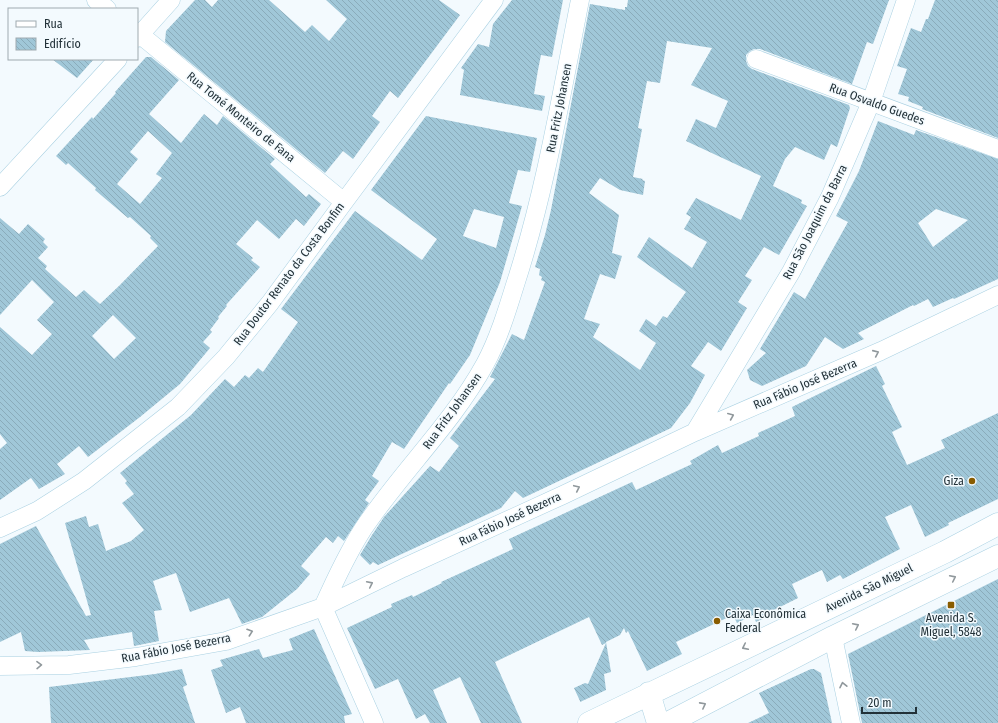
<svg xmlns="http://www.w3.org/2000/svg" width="998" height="723" font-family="'Fira Sans Condensed',sans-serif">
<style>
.building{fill:url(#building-back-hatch);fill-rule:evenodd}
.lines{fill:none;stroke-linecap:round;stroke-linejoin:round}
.minor-casing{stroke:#aad1e2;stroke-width:19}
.major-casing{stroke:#aad1e2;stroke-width:23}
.minor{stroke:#fff;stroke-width:18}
.major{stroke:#fff;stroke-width:22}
.oneway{stroke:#90989c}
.poi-dot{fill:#895c00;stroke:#f3fafe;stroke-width:1.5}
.labels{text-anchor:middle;stroke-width:3;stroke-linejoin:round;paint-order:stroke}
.street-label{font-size:12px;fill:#223138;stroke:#f3fafe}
.poi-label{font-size:12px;fill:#223138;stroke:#f3fafe;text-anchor:end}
</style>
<defs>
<pattern id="building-back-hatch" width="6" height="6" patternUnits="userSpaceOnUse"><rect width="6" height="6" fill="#a0c7d8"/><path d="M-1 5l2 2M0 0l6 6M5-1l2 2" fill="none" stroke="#8aabba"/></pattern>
</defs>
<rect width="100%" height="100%" fill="#f3fafe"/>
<path class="building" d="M195 0H205L212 7 218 0H269L305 32 312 25 329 41 347 19 326 0H439L460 15 398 98 390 91 372 116 380 122 353 159 343 151 325 173 165 42 166 31Z
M512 0H563L552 57 541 55 538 70 534 94 545 96 542 111 460 95 464 70 461 68 478 44 489 47 493 24Z
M628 0H889L873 44 867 42 852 84 760 49H754L750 51 746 55V61L748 66 752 69 849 105 850 108 837 147 831 144 824 160 795 147 785 159 773 186 802 200 801 203 807 206 779 255 764 247 745 276 752 280 738 302 747 308 721 351 708 342 691 366 705 375 690 403 671 428 523 498 515 491 501 508 378 565 373 562 370 565 360 555 372 535 384 517 430 466 439 472 459 446 450 438 495 379 490 377 512 334 524 340 545 282 541 280 542 277 539 275 540 269 535 267 545 235 551 210 590 4 625 10V7H627ZM667 41 712 48 691 85 728 101 716 128 696 119 686 141 761 176 741 220 696 198 686 214 691 217 684 229 707 242 692 268 649 237 637 257 686 292 667 318 663 316 656 326 646 319 639 331 656 343 640 370 593 337 600 324 584 319 600 274 615 279 622 256 612 253 619 215 589 193 600 178 620 190 643 195 645 181 642 180 643 179 633 177 642 129 638 128 647 81 660 83Z
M935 0H998V138L922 109 923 107 908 101 909 97 898 94 907 69 897 66 911 28 921 32 926 19H928Z
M146 57H151L179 80 149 114 181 143 204 114 217 125 223 116 275 159 270 164 306 197 309 194 321 204 304 226 296 219 279 239 257 220 236 244 253 258 251 260 260 267 226 305 227 306 218 317 219 318 210 330 212 332 203 342 210 348 180 384 140 417 88 457 79 446 57 464 65 474 39 489 31 478 0 500V449L7 443 0 434V327L32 355 52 334 37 320 54 302 32 280 0 315V218L19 234 28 224 45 239 43 242 48 247 38 258 47 266 45 269 76 297 84 290 100 304 120 285 158 246 150 238 151 236 130 217 128 218 95 190 96 188 68 163 66 165 56 156 92 117 93 119 116 93 115 92ZM148 131 172 153 156 174 162 178 140 204 117 184 138 159 130 152ZM113 315 136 338 114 359 92 336Z
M52 59H94L77 78Z
M426 116 537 138 530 172 518 170 509 203 522 206 514 234 500 282 470 355 450 384 449 383 404 449 392 442 372 476 379 481 365 500 369 503 344 541 338 536 333 543 326 537 301 566 310 574 297 589 262 617 242 624 229 598 190 612 176 573 153 581 162 610 154 611 159 641 134 646 132 632 84 640 90 650 38 652 25 651 21 632 0 642V544L36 526 86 616 91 615 65 523 86 516 89 527 98 524 106 551 131 541 144 530 122 503 134 494 125 483 127 481 120 473 191 415 225 379 234 387 245 375 249 378 258 368 263 372 298 322 281 309 355 211 422 260 437 239 371 190ZM474 209 504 217 496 248 463 236Z
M878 121 914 135 916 130 998 159V279L954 299 953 298 933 307 928 299 914 306 913 305 858 333 864 339 843 349 825 337 806 366 762 386 750 380 747 370 766 353 760 349 794 292 805 299 848 222 836 216 859 171ZM936 209 968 220 933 247 918 223Z
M876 366 885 384 882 386 902 427 892 432 907 465 945 448 941 440 998 413V499L948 523 949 525 925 537 911 505 885 517 900 549 843 579 840 575 827 582 822 570 792 584 798 598 774 610 776 613 756 622 753 615 737 623 733 615 676 642 682 654 647 671 628 631 626 633 624 628 620 635 606 642 611 672 604 674 606 690 580 702V701L574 688 585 683 588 684 606 643 602 645 589 617 495 662 522 723H481L460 677 433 690 447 723H430L425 714 416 719 398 679 375 689 347 628 392 607 391 604 412 595 413 597 442 583 441 582 513 549 509 539 632 482 636 490 692 464 690 461 718 445 722 453 759 436 758 433 795 416 792 407Z
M998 579V723H862L848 654Z
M314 629 352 714 344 716 345 723H246L240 707 226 713 211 670 223 666 220 660 259 649 263 658 293 650 289 639Z
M182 669 187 685 183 687 195 723H51L49 687 155 674Z
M811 669H814L821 673 832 723H748L769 713 759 693Z"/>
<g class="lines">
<g class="minor-casing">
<path id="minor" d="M96 0 107 9
M137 32 344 202
M137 38 171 0
M756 59 998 149
M0 187 118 59
M695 432 791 272 830 197 871 102 906 0
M0 528 37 511 84 481 178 407 226 357 270 303 344 202 494 0
M833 637 851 723
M0 666 69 665 136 657 226 641 323 607 403 568 563 495 695 432 881 351 998 295
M374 723 323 607C335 580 347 554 363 529 401 472 452 424 485 364 498 340 507 311 515 285 545 193 561 96 580 0"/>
</g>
<g class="major-casing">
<path id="major" d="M649 693 658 723
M589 723 945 552 998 524
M668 723 833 637 998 556"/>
</g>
<use href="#minor" class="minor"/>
<use href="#major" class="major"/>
</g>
<defs><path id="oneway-chevron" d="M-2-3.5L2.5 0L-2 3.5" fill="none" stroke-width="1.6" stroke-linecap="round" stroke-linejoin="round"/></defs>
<g class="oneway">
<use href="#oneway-chevron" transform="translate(876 353) rotate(-24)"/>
<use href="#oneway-chevron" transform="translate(731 416) rotate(-23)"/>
<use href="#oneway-chevron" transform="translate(577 488) rotate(-25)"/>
<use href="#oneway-chevron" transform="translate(953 578) rotate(-26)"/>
<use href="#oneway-chevron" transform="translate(370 584) rotate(-26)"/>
<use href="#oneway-chevron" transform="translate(856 626) rotate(-26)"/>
<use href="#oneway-chevron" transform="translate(250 632) rotate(-19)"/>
<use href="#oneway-chevron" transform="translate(745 647) rotate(154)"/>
<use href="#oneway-chevron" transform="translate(39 665) rotate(-1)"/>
<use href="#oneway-chevron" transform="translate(843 685) rotate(-102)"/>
<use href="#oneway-chevron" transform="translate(703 705) rotate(-28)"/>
</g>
<g class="poi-dot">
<circle cx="972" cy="481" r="4"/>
<rect x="947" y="601" width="8" height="8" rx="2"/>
<circle cx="717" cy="621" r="4"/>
</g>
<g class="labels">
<g class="street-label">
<text transform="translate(877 104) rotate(20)" y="4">Rua Osvaldo Guedes</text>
<text transform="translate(559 108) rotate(-79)" y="4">Rua Fritz Johansen</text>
<text transform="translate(241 117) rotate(39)" y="4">Rua Tomé Monteiro de Fana</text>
<text transform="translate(815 222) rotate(-63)" y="4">Rua São Joaquim da Barra</text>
<text transform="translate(289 274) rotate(-53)" y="4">Rua Doutor Renato da Costa Bonfim</text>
<text transform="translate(805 384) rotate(-23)" y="4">Rua Fábio José Bezerra</text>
<text transform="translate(452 411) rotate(-54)" y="4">Rua Fritz Johansen</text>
<text transform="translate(510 519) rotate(-25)" y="4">Rua Fábio José Bezerra</text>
<text transform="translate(869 588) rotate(-26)" y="4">Avenida São Miguel</text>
<text transform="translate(176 648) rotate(-11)" y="4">Rua Fábio José Bezerra</text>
</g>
<g class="poi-label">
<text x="964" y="485">Giza</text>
<text x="725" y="618" text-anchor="start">Caixa Econômica<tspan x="725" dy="14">Federal</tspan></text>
<text x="951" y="622" text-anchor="middle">Avenida S.<tspan x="951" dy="14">Miguel, 5848</tspan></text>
</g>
</g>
<rect x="8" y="8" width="130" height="52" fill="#f3fafe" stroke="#9faaaf"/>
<rect x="16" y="21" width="20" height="6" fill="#ffffff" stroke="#9faaaf"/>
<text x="44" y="28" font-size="12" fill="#223138">Rua</text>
<rect x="16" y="38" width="20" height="12" fill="url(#building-back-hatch)" stroke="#9faaaf"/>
<text x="44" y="48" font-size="12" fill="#223138">Edifício</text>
<path d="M862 707v6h54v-6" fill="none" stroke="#223138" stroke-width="2"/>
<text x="868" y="707" font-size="12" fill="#223138" stroke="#f3fafe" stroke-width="3" paint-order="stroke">20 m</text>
</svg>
